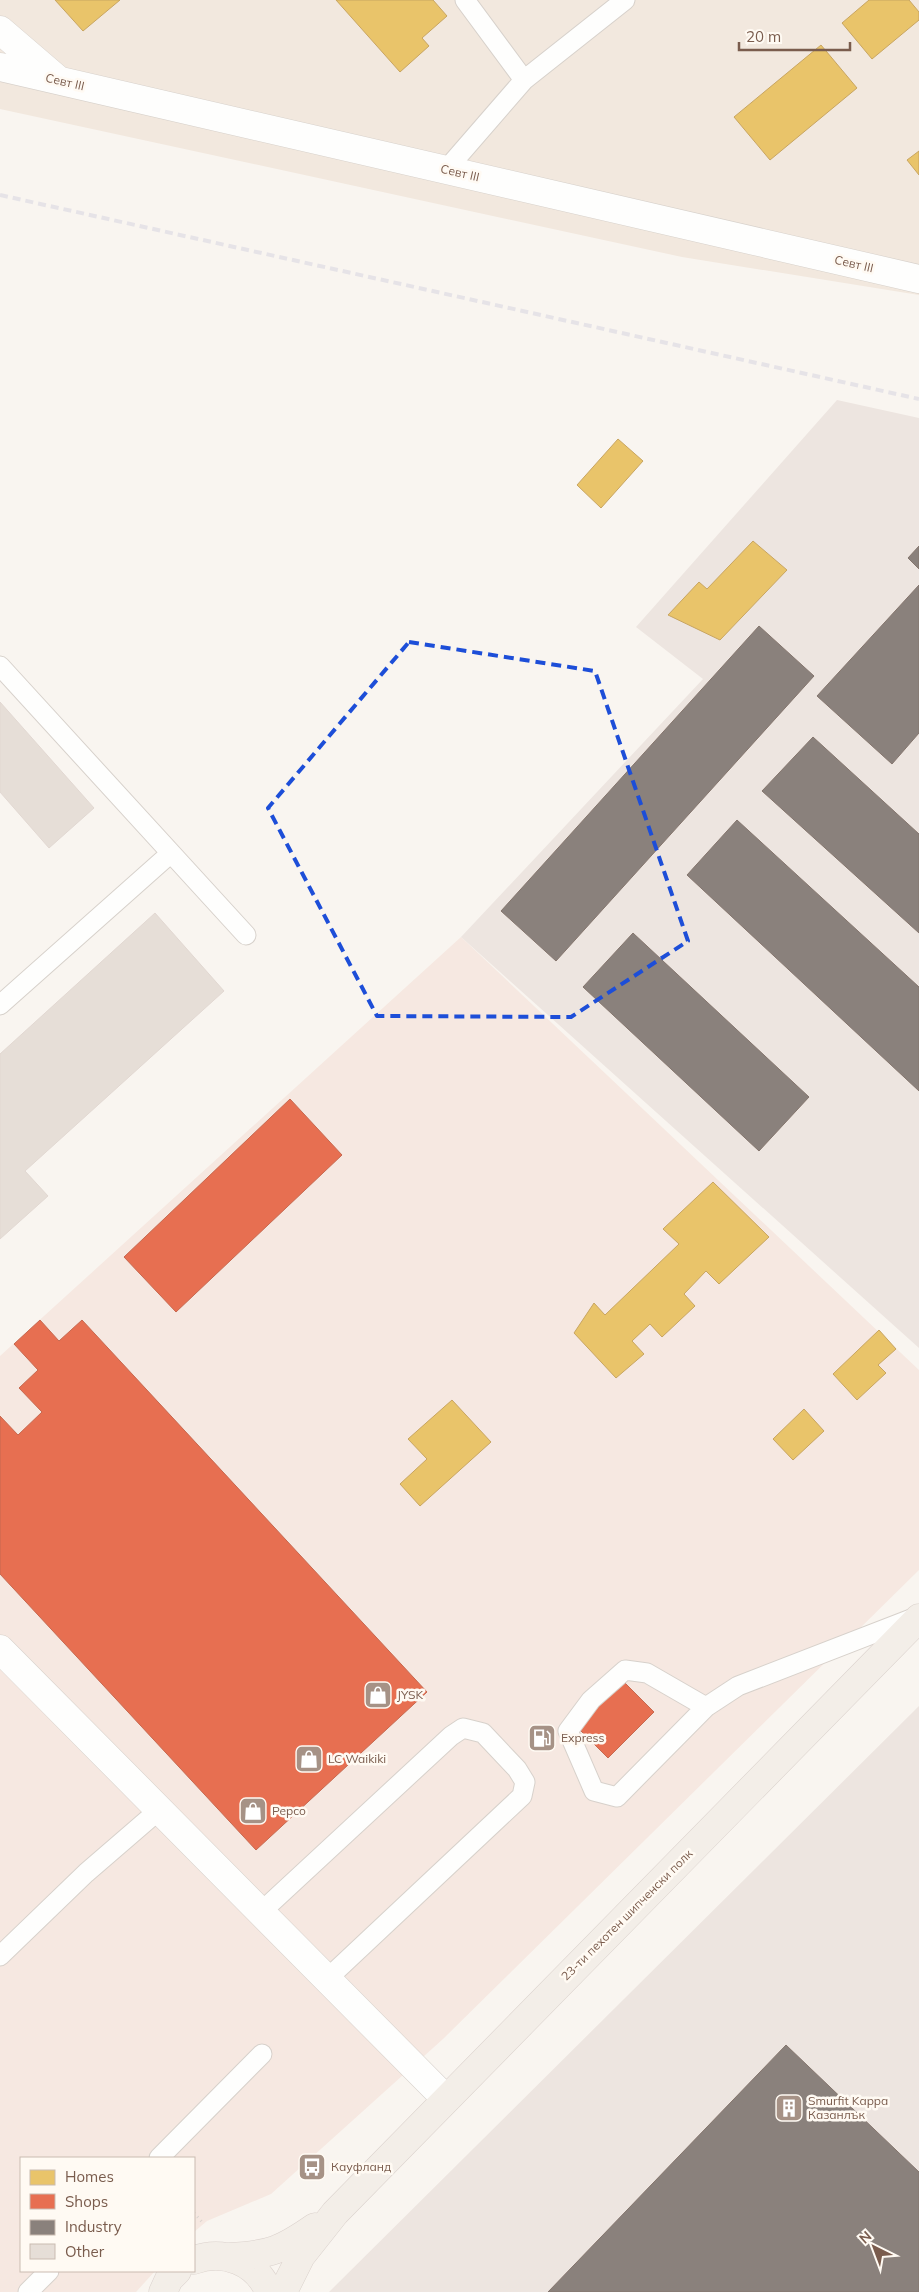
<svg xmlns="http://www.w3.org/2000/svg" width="919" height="2292" font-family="Mulish,sans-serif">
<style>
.residential{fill:#f2e8de}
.commercial{fill:#f6e8e1}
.industrial{fill:#ede5e0}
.homes{fill:#e9c46a;stroke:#c8a561}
.shops{fill:#e76f51;stroke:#c66950}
.industry{fill:#8a817c;stroke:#85766e}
.building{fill:#e6ded7;stroke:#e2d8d2}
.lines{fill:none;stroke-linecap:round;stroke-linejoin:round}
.lane-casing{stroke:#d7d1cb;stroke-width:21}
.street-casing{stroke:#d7d1cb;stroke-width:29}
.primary-casing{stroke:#dad1cc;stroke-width:29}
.path{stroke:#dcd5d0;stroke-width:3;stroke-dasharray:1 4;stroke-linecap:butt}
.lane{stroke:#fefefd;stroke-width:19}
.street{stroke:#fefefd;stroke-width:28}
.primary{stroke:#f3eee8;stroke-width:28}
.rail{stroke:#e6e3e7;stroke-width:4;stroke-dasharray:8 5;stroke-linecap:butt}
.marked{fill:none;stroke:#1d4ed8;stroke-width:4;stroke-dasharray:10 6;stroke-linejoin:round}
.labels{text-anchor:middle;stroke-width:5;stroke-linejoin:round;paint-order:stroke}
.street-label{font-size:12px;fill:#7a5c4d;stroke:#fffaf3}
.poi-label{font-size:12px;fill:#7a5c4d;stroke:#fffaf3;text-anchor:start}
</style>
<rect width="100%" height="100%" fill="#f9f5f0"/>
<path class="residential" d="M0 0H919V295L682 257 0 109Z"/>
<path class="commercial" d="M461 937 919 1370V1570L443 2039 271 2194 207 2221 194 2232V2158H21V2271H155L136 2292H0V1356Z"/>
<path class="industrial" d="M837 400 919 418V1348L461 937 703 679 636 627Z
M919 1706V2292H329Z"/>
<path class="homes" d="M55 0H120L83 31Z
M336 0H433L447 16 422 38 429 46 400 72Z
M869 0H909L919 12V20L872 59 842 23Z
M821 45 857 88 770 160 734 117Z
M919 151V175L907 160Z
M618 439 643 461 601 508 577 485Z
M753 541 787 570 720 640 668 615 699 582 707 589Z
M713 1182 769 1237 719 1284 706 1271 684 1294 695 1306 662 1337 650 1324 632 1341 644 1354 616 1378 574 1333 594 1303 605 1315 679 1244 663 1229Z
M879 1330 896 1349 878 1365 886 1373 857 1400 833 1374Z
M452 1400 491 1442 420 1506 400 1484 427 1459 408 1439Z
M804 1409 824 1431 793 1460 773 1439Z"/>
<path class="shops" d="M290 1099 342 1155 176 1312 124 1257Z
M40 1320 59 1341 82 1320 427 1692 256 1850 0 1574V1416L18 1435 42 1412 19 1388 38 1370 14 1344Z
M623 1681 654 1712 608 1758 577 1727Z"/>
<path class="industry" d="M919 546V569L908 558Z
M919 585V733L892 764 817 696Z
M759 626 814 676 556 961 501 911Z
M813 737 919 834V933L762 791Z
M737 820 919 987V1091L687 875Z
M633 933 809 1097 759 1151 583 987Z
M786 2045 919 2172V2292H548Z"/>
<path class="building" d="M0 702 94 808 49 848 0 792Z
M155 913 224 991 25 1171 48 1196 0 1239V1054Z"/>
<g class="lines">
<g class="lane-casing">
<path id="lane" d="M465 0 524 80
M446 170 524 80 625 0
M0 666 246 935
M0 1005 171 853
M706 1707 647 1673 625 1670 591 1700 568 1731 594 1791 617 1797 706 1707 738 1686 916 1617
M260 1913 451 1736 463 1728 483 1733 517 1769 525 1782 522 1796 326 1980
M0 1956 86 1873 159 1810
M159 2158 262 2054
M28 2292 49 2271"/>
</g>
<g class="street-casing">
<path id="street" d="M0 30 56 78
M0 67 919 279
M0 1649 446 2099"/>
</g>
<g class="primary-casing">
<path id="primary" d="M229 2257C270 2255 282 2250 315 2227
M194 2260C224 2249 257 2262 269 2292
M163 2292 169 2279 177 2271
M283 2292 301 2256 335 2213 919 1618"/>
</g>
<path class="path" d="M194 2213 204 2224"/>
<use href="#lane" class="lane"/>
<use href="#street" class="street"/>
<use href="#primary" class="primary"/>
<path class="rail" d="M0 195 919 399"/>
</g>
<path class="marked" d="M409 642 595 671 688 941 571 1017 377 1016 268 808Z"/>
<defs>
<g id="shop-square" transform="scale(1.4375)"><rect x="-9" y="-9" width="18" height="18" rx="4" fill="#a69286" stroke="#fffaf3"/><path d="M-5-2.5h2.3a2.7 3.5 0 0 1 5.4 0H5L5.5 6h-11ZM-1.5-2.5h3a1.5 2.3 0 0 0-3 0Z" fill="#fff"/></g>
<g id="fuel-square" transform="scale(1.4375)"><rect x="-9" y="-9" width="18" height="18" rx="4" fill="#a69286" stroke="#fffaf3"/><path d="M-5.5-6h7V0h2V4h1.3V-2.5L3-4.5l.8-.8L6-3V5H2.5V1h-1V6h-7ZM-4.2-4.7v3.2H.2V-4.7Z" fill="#fff"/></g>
<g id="building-square" transform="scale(1.4375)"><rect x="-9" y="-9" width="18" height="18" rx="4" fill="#a69286" stroke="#fffaf3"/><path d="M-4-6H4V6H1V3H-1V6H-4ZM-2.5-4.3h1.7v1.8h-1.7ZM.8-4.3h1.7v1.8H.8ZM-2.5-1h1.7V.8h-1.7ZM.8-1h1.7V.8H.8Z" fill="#fff"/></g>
<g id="bus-square" transform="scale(1.4375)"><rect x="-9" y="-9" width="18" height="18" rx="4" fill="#a69286" stroke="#fffaf3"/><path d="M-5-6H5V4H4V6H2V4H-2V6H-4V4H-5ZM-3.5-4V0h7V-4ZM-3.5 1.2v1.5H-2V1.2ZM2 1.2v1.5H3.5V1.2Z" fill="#fff"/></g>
</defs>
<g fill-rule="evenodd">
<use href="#shop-square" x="378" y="1695"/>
<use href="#fuel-square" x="542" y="1738"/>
<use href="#shop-square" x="309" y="1759"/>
<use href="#shop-square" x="253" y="1811"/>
<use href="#building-square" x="789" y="2108"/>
<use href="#bus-square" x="312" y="2167"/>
</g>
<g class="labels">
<g class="street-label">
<text transform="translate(65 82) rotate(13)" y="4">Севт III</text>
<text transform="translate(460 173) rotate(13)" y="4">Севт III</text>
<text transform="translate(854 264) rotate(13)" y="4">Севт III</text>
<text transform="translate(627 1915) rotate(-45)" y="4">23-ти пехотен шипченски полк</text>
</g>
<g class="poi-label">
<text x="397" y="1699">JYSK</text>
<text x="561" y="1742">Express</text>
<text x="328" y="1763">LC Waikiki</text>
<text x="272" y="1815">Pepco</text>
<text x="808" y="2105">Smurfit Kappa<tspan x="808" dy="14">Казанлък</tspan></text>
<text x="331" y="2171">Кауфланд</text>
</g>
</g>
<rect x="20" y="2157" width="175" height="115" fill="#fffaf3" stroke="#cabbb1"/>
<rect x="30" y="2170" width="25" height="15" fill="#e9c46a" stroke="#cabbb1"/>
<text x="65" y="2182" font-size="15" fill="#7a5c4d">Homes</text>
<rect x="30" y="2194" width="25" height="15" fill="#e76f51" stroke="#cabbb1"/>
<text x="65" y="2207" font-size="15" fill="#7a5c4d">Shops</text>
<rect x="30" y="2220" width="25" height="15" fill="#8a817c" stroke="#cabbb1"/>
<text x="65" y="2232" font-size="15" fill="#7a5c4d">Industry</text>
<rect x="30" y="2244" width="25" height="15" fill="#e6ded7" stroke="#cabbb1"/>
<text x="65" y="2257" font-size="15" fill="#7a5c4d">Other</text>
<g transform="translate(874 2247) rotate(318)" stroke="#fffaf3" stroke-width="4" paint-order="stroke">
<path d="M0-4L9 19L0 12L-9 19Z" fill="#7a5c4d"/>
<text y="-8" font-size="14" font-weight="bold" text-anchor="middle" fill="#7a5c4d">N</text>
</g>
<path d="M739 42v8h111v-8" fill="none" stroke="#7a5c4d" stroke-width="2.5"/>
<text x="746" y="42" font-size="15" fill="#7a5c4d" stroke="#fffaf3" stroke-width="4" paint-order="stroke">20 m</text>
</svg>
